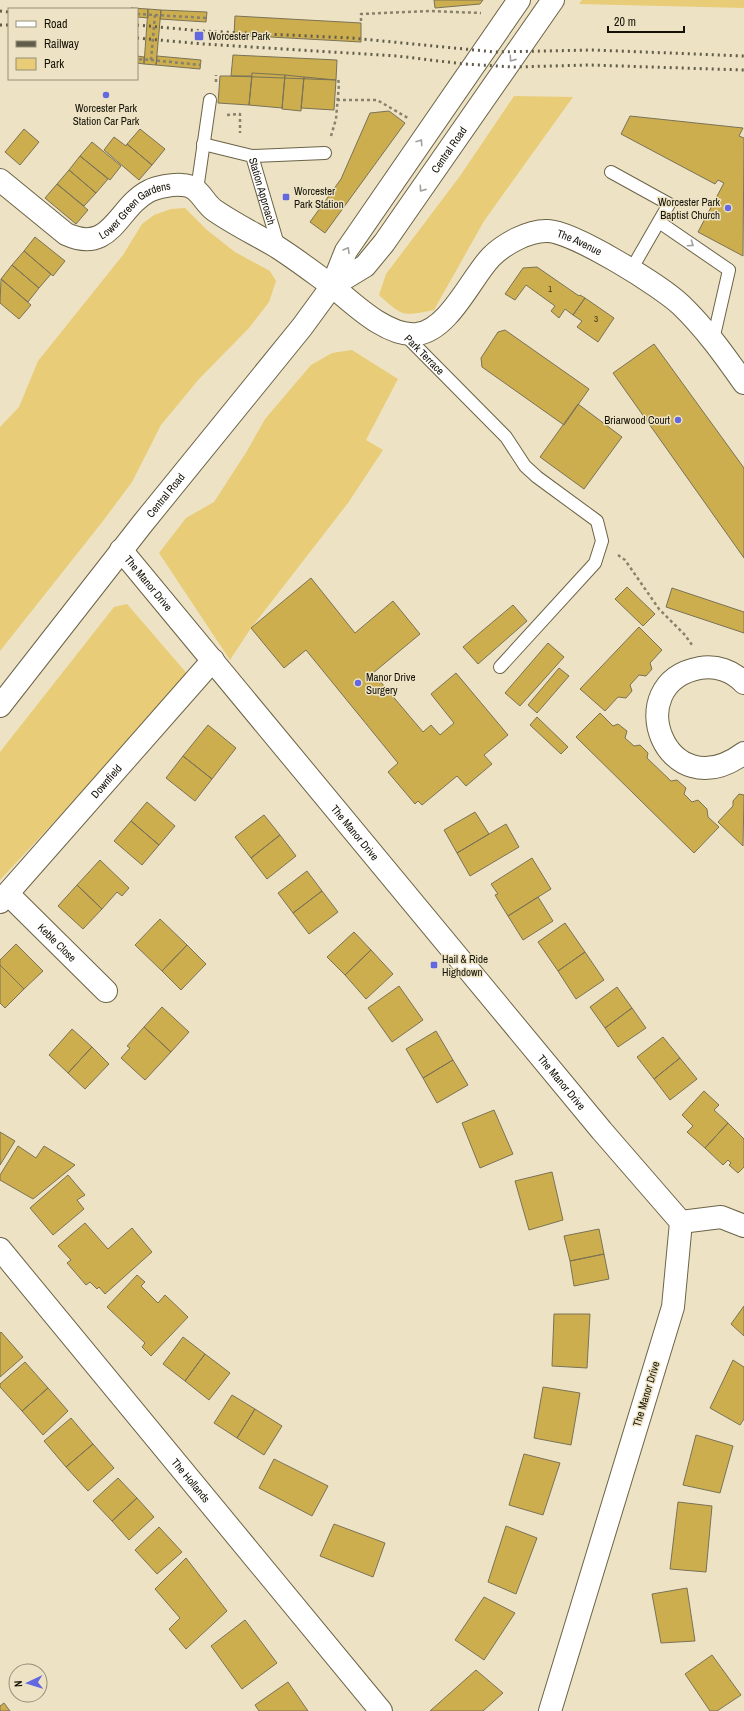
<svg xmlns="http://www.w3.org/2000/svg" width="744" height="1711" font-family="'Archivo Narrow',sans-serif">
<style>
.green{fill:#e8cc77}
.building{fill:#ccae4e;stroke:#7b7256}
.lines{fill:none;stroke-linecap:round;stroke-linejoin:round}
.service-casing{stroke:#6c6347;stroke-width:14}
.minor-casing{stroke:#6c6347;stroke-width:24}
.tertiary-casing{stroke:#6c6347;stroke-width:24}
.primary-casing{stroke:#6c6347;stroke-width:24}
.path{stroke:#88816b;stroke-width:2.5;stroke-dasharray:3 3;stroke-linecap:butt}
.service{stroke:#fff;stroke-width:12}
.minor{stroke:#fff;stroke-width:22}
.tertiary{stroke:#fff;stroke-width:22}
.primary{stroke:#fff;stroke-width:22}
.rail{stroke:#625d4a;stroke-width:3;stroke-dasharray:2 4;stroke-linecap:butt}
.path-bridge{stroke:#88816b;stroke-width:2.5;stroke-dasharray:3 3;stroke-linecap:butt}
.oneway{stroke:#a1a09b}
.poi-dot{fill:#6368e1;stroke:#ede3c4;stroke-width:1.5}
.labels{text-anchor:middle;stroke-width:3;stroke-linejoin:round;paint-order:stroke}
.number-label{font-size:9px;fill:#423818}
.poi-label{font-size:11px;fill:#141106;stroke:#ede3c4;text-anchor:start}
.street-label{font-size:11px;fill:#141106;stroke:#ede3c4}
</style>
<rect width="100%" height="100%" fill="#ede3c4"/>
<path class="green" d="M582 0H744V8L579 4Z
M514 96 573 97 484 221 434 310C402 316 403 317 379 295L386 274 460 176Z
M185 208 207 230 235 252 270 271 276 281 269 302 249 328 199 379 161 425 132 482 103 521 0 651V427L19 407 38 361 123 255 142 224 154 215 171 209Z
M352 350 398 379 366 440 383 450 348 503 251 628 230 660 159 553 186 518 214 502 247 451 265 419 311 365 332 353Z
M127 604 190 677 0 880V752L114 607Z"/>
<path class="building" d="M434 0H483L480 4 435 8Z
M131 8 148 9V18L137 17V9Z
M148 9 161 10 156 65 144 64Z
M161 10 207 12 206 22 160 19Z
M235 16 361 23V42L234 35Z
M233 55 337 60 336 80 231 76Z
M137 56 144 57V64L137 63Z
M157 56 201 60 200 69 156 65Z
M252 73 285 75 282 108 249 105Z
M285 75 304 77 301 111 282 109Z
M220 76H252L249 105 218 103Z
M304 77 336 80 334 110 301 108Z
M389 111 405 123 325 233 310 222 341 179 370 113Z
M630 116 743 128 739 136 744 138 743 256 698 232 724 183 718 180 715 184 621 134Z
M24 129 39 142 20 165 5 152Z
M140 129 165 149 152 165 127 144Z
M114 137 126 146 127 144 152 165 139 180 104 150Z
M92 142 121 166 110 180 80 156Z
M80 156 108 179 96 193 69 170Z
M69 170 96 193 84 206 57 184Z
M57 184 88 210 76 224 45 198Z
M35 237 65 261 53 276 24 251Z
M24 251 51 274 39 288 12 265Z
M12 265 39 288 28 302 1 279Z
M537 267 579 296 580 295 585 298 573 315 565 309 559 318 551 311 555 306 526 285 515 300 505 294 523 268Z
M1 279 31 305 19 319 0 303Z
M585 298 614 318 598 342 577 327 582 321 573 315Z
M505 330 589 389 564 425 482 367 481 358 498 332Z
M654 344 744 468V558L613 373Z
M578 404 622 437 584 489 540 457Z
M311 578 355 633 393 601 420 634 373 673 423 732 431 725 440 735 454 723 431 694 456 673 508 735 484 755 492 764 466 786 457 776 422 805 418 801 415 804 388 772 398 763 306 650 284 668 251 628Z
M627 587 655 614 643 626 615 599Z
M672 588 744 612V633L666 607Z
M513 605 527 621 478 664 463 647Z
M639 627 662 650 650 663 652 669 646 676 639 675 630 685 632 691 626 698 618 697 605 711 580 689Z
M548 643 564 657 520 706 505 693Z
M559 668 569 676 537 713 528 705Z
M600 713 613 726 618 724 627 731 625 738 634 746 640 745 648 753 647 758 671 781 677 780 686 788 684 794 692 802 698 800 707 809 708 817 719 827 694 853 576 737Z
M537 717 568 747 561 754 530 725Z
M208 725 236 748 212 779 183 756Z
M183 756 212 779 195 801 166 778Z
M739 794 744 795 743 846 718 822 733 806V801Z
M147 802 175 826 159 845 131 821Z
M475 812 489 834 457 853 444 830Z
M264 815 280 835 251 858 235 837Z
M131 821 159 845 142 865 114 841Z
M506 824 519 847 470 876 457 853Z
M280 835 296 856 267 879 251 858Z
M532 858 551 889 508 916 495 895 498 894 491 884Z
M100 860 129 888 122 896 117 892 102 909 77 885Z
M307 871 322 891 293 913 278 893Z
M77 885 102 909 83 929 58 906Z
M322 891 338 912 309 934 293 913Z
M538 897 553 921 523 940 508 916Z
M160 919 187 945 162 971 135 945Z
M565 923 585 952 558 971 538 942Z
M354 932 371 950 345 975 327 957Z
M16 944 43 971 24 989 0 965V960Z
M187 945 206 964 181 990 162 971Z
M371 950 393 974 366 999 345 975Z
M585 952 604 980 576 999 558 971Z
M0 965 24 989 5 1008 0 1003Z
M399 986 423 1020 392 1042 368 1008Z
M617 987 632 1008 605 1028 590 1007Z
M162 1007 189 1032 171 1052 144 1027Z
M632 1008 646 1028 618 1047 605 1028Z
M144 1027 171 1052 145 1080 121 1058 130 1048 127 1046Z
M72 1029 92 1047 68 1073 49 1055Z
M436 1031 453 1060 423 1078 406 1049Z
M663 1037 680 1058 654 1079 637 1057Z
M92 1047 109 1064 85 1089 68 1073Z
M680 1058 697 1079 670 1100 654 1079Z
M453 1060 468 1085 437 1103 423 1078Z
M704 1091 719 1105 714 1110 728 1123 705 1148 687 1132 693 1126 682 1115Z
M494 1110 513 1154 480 1168 462 1123Z
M728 1123 744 1139V1167L738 1173 729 1165 731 1163 728 1160 723 1165 705 1148Z
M0 1132 15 1141 0 1165Z
M18 1146 36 1158 44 1146 75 1165 33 1199 0 1180V1175Z
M552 1172 563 1220 529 1230 515 1181Z
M68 1175 85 1195 77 1200 84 1209 53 1235 30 1208Z
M85 1223 108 1249 132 1228 152 1252 105 1294 99 1287 97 1289 90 1282 86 1285 67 1263 71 1260 58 1246Z
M599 1229 604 1254 570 1261 564 1236Z
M604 1254 609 1279 574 1286 570 1261Z
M137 1275 145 1282 141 1286 158 1303 165 1295 188 1317 151 1356 142 1347 145 1343 107 1307Z
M744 1306V1336L731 1324Z
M554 1314H590L587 1368 552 1366Z
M1 1332 23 1357 0 1377V1333Z
M183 1337 205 1354 185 1381 163 1364Z
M205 1354 230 1373 209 1400 185 1381Z
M733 1360 744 1367V1419L740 1425 710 1408Z
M25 1362 48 1388 22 1411 0 1387V1384Z
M543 1387 580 1393 571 1445 534 1438Z
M48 1388 68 1411 43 1435 22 1411Z
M232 1395 255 1409 237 1438 214 1423Z
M255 1409 282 1426 264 1455 237 1438Z
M71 1418 93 1444 66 1467 44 1441Z
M696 1435 733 1446 720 1493 683 1485Z
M93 1444 114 1468 88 1491 66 1467Z
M524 1454 560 1463 543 1515 509 1505Z
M274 1459 328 1486 312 1516 259 1488Z
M118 1478 137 1498 112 1521 93 1501Z
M137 1498 154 1517 129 1540 112 1521Z
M678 1502 712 1506 706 1572 670 1569Z
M334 1524 385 1543 373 1577 320 1556Z
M506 1526 537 1538 516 1594 488 1582Z
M159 1527 182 1552 157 1574 135 1550Z
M186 1558 227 1611 186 1649 169 1629 180 1618 155 1589Z
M687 1588 695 1641 661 1643 652 1594Z
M484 1597 515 1613 484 1660 455 1640Z
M245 1620 277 1663 242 1689 211 1646Z
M712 1655 741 1695 717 1711H710L685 1674Z
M476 1670 503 1693 483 1711H430Z
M288 1682 308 1711H259L255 1705Z
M4 1703 10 1711H0V1706Z"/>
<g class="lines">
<g class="service-casing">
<g id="service">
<path id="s1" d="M203 144 252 156 279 248"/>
<path d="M252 156 325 153"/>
<path d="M611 172 669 204 631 270"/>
<path d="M197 190 210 100"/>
<path d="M659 222 729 270 713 340"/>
<path id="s2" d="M404 334 506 437 525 466 537 477 597 521 602 541 595 563 500 667"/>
</g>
</g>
<g class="minor-casing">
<g id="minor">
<path id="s3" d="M0 180 66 234C112 255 117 207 149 191 157 187 173 184 182 185 199 185 203 202 214 210 234 224 257 235 277 247 296 259 314 273 332 286"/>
<path id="s4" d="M121 550 602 1131 681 1222 673 1307 550 1711"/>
<path d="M744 683C733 671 716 665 700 668 618 683 666 811 744 753"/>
<path id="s5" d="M8 894 106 991"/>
<path id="s6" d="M0 902 213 660"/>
<path d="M681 1222 721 1217 744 1226"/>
<path id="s7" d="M0 1249 381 1711"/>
</g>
</g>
<g class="tertiary-casing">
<g id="tertiary">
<path id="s8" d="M332 286C354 304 387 337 417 334 449 330 471 278 491 257 504 244 529 230 548 231 574 232 661 286 681 305 705 328 725 356 744 383"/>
</g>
</g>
<g class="primary-casing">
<g id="primary">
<path id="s9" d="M332 286 365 266 384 243 553 0"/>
<path id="s10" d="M0 706 143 523 302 327 332 286 346 251 519 0"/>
</g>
</g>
<path class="path" d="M155 15 206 18
M361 21V14L429 11 481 13
M151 60 201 65
M216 82V75
M337 100H377L408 118
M227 115 240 114V133
M331 136 336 119 339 84 338 79
M618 555 625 560 659 609 685 635 692 645"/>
<use href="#service" class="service"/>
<use href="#minor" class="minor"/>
<use href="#tertiary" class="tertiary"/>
<use href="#primary" class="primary"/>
<path class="rail" d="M0 11 9 12
M0 25H9
M137 25 202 31 352 38 495 52 594 50 744 56
M137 38 203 44 397 56 464 64 514 67 589 65 744 70"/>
<path class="path-bridge" d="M137 14 155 15 151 60 137 59"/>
</g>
<defs><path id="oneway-chevron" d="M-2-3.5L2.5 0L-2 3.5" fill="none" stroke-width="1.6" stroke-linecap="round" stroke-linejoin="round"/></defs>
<g class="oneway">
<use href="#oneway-chevron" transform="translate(512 59) rotate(125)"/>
<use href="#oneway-chevron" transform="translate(420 142) rotate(-56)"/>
<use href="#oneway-chevron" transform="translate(422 189) rotate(125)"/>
<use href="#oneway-chevron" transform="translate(691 244) rotate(34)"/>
<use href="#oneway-chevron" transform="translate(347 250) rotate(-60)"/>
</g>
<g class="poi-dot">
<rect x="194" y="31" width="10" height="10" rx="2"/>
<circle cx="106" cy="95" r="4"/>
<rect x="282" y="193" width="8" height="8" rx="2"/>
<circle cx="728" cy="208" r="4"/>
<circle cx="678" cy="420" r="4"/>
<circle cx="358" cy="683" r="4"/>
<rect x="430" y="961" width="8" height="8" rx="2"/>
</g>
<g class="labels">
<g class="number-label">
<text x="550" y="292">1</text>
<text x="596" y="322">3</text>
</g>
<g class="poi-label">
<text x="208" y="40">Worcester Park</text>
<text x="106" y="112" text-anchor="middle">Worcester Park<tspan x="106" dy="13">Station Car Park</tspan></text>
<text x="294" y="195">Worcester<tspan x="294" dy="13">Park Station</tspan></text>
<text x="720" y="206" text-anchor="end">Worcester Park<tspan x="720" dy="13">Baptist Church</tspan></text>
<text x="670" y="424" text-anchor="end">Briarwood Court</text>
<text x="366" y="681">Manor Drive<tspan x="366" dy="13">Surgery</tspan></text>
<text x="442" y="963">Hail &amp; Ride<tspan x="442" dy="13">Highdown</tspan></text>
</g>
<g class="street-label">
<text dy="4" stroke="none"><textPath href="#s9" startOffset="182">Central Road</textPath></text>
<text dy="4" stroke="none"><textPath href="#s1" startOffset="87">Station Approach</textPath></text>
<text dy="4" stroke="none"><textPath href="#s3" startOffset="165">Lower Green Gardens</textPath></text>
<text dy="4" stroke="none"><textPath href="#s8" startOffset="307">The Avenue</textPath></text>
<text dy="4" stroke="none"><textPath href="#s2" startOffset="29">Park Terrace</textPath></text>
<text dy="4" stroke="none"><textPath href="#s10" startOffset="268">Central Road</textPath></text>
<text dy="4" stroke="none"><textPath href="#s4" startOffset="43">The Manor Drive</textPath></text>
<text dy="4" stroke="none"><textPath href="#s6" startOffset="161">Downfield</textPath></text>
<text dy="4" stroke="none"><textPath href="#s4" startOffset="367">The Manor Drive</textPath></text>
<text dy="4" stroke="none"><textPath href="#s5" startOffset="69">Keble Close</textPath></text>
<text dy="4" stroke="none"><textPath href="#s4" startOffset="691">The Manor Drive</textPath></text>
<text transform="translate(646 1394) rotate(-73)" y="4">The Manor Drive</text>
<text dy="4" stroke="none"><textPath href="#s7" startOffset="300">The Hollands</textPath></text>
</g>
</g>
<rect x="8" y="8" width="130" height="72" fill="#ede3c4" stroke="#968f78"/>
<rect x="16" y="21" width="20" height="6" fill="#ffffff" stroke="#968f78"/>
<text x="44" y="28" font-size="12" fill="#141106">Road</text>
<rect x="16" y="41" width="20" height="6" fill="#625d4a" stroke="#968f78"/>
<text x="44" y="48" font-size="12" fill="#141106">Railway</text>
<rect x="16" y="58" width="20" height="12" fill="#e8cc77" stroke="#968f78"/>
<text x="44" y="68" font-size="12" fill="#141106">Park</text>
<g transform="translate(28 1683) rotate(266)"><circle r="19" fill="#ede3c4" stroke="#968f78"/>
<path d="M0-3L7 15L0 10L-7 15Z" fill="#6368e1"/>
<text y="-6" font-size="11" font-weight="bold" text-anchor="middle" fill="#141106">N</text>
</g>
<path d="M608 26v6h76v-6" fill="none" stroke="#141106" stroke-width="2"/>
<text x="614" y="26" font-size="12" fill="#141106" stroke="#ede3c4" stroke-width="3" paint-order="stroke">20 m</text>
</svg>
